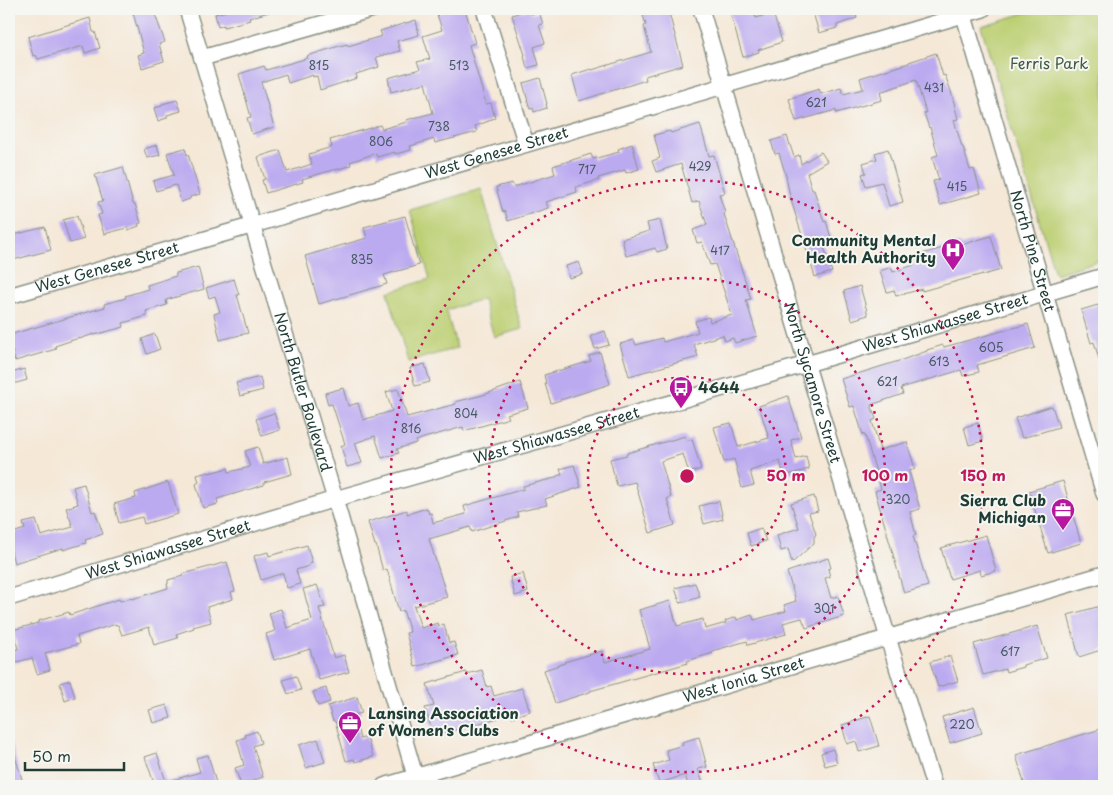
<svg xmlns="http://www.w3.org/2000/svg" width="1113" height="795" font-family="'Playpen Sans',sans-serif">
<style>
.green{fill:#bccf72;stroke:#6e8653}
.building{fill:#bcaaf0}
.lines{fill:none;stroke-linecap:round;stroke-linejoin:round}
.minor-casing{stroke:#8a9286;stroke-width:18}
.minor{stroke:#fff;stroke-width:15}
.ring{fill:none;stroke:#c2185b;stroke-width:2.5;stroke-dasharray:2.5 5}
.labels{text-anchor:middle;stroke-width:4;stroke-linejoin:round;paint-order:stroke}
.number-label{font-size:12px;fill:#465863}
.park-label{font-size:15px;fill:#3e5a40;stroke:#f6f6f2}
.street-label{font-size:15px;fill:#1f3d34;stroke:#f6f6f2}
.poi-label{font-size:15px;font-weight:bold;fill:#1f3d34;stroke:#f6f6f2;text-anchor:end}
.centre{fill:#c2185b;stroke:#f6f6f2;stroke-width:2.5}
.ring-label{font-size:15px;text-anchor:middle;font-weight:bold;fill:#c2185b;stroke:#f6f6f2;stroke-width:4;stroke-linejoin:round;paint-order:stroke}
</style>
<rect width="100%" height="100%" fill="#f6f6f2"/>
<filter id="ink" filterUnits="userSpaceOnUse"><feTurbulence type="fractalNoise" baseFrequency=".02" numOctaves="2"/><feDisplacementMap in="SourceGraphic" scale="10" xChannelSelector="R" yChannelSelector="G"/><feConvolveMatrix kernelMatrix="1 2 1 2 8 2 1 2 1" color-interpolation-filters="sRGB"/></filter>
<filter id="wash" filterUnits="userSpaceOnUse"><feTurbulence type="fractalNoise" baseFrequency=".0096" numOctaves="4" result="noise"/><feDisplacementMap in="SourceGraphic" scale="20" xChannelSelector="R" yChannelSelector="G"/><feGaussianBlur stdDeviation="1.12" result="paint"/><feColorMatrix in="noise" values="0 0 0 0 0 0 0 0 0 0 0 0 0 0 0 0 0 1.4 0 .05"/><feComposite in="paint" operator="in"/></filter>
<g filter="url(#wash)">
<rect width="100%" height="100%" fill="#f5e8d7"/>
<path class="green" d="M1038 9H1104V259L1055 274 981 26Z
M481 189 522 329 494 337 483 299 446 310 457 348 408 362 388 292 430 279 410 210Z"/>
<g id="blocks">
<path class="building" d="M132 9H153L165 42 159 44 164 61 142 68 138 55 144 53Z
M234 9H271L272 11 249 18 250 20 224 27V25L218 27 215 14Z
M442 9H465L475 43 469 45 486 104 491 103 495 118 489 120V121L475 126 477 132 435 143 434 139 410 146 411 150 395 154V152L377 157 376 153 350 162 351 165 336 170V169L302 179 303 182 266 193 262 180 265 179 258 157 280 150 287 172 312 164 309 154 332 147 330 140 380 125 382 129 407 122 406 120 433 113 425 83 391 92 388 78 420 69 417 62 430 59 423 36 442 30 437 14 443 12Z
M529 9 531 14 539 12 543 24 539 25 545 43 534 47 539 65 527 68 524 56 525 55 512 15Z
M641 9H668L683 65 645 76 646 80 579 101 572 75 591 69 592 70 651 52 644 26 646 25Z
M729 9H753L756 18 773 13 782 42 758 50 759 52 743 57Z
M812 9H854L857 18 837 25V28L819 33Z
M90 18 93 32H95L100 48 85 53 83 46 38 59 36 55 33 56 28 37Z
M416 20 419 35 397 41 400 51 376 57 379 67 356 74 357 78 320 90 317 76 313 77V75L288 83 286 74 261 82 274 127 252 134 247 118 251 117 239 74 264 66 266 70 308 58 307 56 336 47 347 44 348 46 382 36 380 31Z
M936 53 943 76 945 75 951 91 958 119 954 120 962 147H963L970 170 974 169 981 193 940 205 933 181 939 180 932 157 938 155 930 127 929 128 924 113H926L916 80 880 92 882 100 836 113V110L796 121 789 99 819 89 821 94 841 88 843 94 863 89 860 78 909 63V62Z
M540 78 547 104H546L547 108 534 112 533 108 530 109 523 83Z
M177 100 181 111 167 115V118L158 121 154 108 162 106V104Z
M700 124 709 156 714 155 725 193 719 194 725 213 724 214 751 299 746 300 757 336 735 343 733 338 725 341 723 335 694 344 698 357 629 376 620 344 634 340 636 345 662 338 663 342 698 332 695 321 709 317 710 322 732 315 715 264 710 265 702 242 697 243 693 230 707 225 699 201 692 203 681 164 656 172 652 161 660 158 654 135 670 131 671 133Z
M787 136 794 157 799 155 801 164 821 152 827 161 807 173 812 190H814L824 222 826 221 832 241 823 244 832 272 815 277 790 197 786 176 779 153 775 154 771 141Z
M632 144 639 169 626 173 625 170 598 178 599 180 576 187 577 192 546 202 548 208 508 221 505 211 503 212 496 187 512 183 514 187 555 174 553 166 591 154 593 159 619 152 618 149Z
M157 145 160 155 147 158 144 149Z
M185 148 187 155 188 154 200 194 190 197V199L181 202 176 185 156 191 153 181 174 175 167 153Z
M888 149 903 202 889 206 882 182 866 186 862 174 866 173 863 163 877 159 875 153Z
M123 167 133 204H135L141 223 138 224 139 226 128 230 127 228 104 234 98 215 102 214 98 202 103 201 95 175Z
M77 216 84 239 70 243 63 220Z
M405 216 419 265 384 275 387 284 319 304 305 256 367 238 364 227Z
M660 220 667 249 657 252 655 248 626 256 622 239 649 231 647 223Z
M45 227 51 250 9 261V236Z
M991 236 1001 270 983 275V274L922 291V289L896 296 894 290 887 292 880 271 891 267 893 272 914 265 912 257 960 243 961 245Z
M579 262 583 274 569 278 566 266Z
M198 267 204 289 166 300 167 305 146 311 147 316 123 323 124 327 94 335V334L79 339V338L55 346 56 349 15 361 9 340V335L105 307 104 304 126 298 125 296 148 289 147 285 176 276V273Z
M234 279 239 295H237L248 333 220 340 214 314 220 312 215 296 209 298 206 288Z
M860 286 868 315 852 320 844 291Z
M1098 305 1104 324V366H1101L1094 342 1091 343 1081 310Z
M1028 324 1035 348 977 365 979 372 963 376 961 370 901 388 903 394 871 405 876 419 872 421 880 450 907 442 915 469 909 471 920 509 910 512 916 535 913 536 928 586 904 593 875 491 881 489 865 435H863L854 406 850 407 841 379 902 360 927 351V350L943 345 944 347Z
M605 331 609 345 595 349 591 336Z
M155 334 160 349 147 354 142 339Z
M600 352 610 384 551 403 545 384 546 383 544 375 591 361 589 356Z
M425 364 430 382 415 386 410 368Z
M24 369 27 380 9 385V374Z
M260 377 263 390 240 396 236 383Z
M520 382 528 408 507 414 509 418 464 431 463 427 424 438 416 441V443L397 449 399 453 382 458 375 436 355 443 362 463 347 467 341 446 345 444 332 404 328 405 325 393 343 388 348 406 358 403 363 420 392 411 386 392 398 389 407 417 456 404 455 402 483 395Z
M788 396 801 437 791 440 796 459 806 456 809 469 784 476 780 461 750 471 754 485 742 488 734 459 724 462 714 427 731 423 738 447 769 438 759 406Z
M1052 406 1059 427 1022 438 1015 418Z
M274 413 280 430 262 436 256 419Z
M978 423 983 441 969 445 964 427Z
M685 436 686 441 692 439 701 469 689 473 683 454 661 461 671 497 667 499 675 525 650 533 635 482 617 486 610 459 627 455V453Z
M258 447 263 464 288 457 292 474 264 482V485L217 499 218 504 203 508 196 484 199 482 197 475 208 472 209 473 228 468 229 472 250 467 245 451Z
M574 465 581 487 545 499 547 505 517 512 518 517 472 532 470 527 429 539 447 597 414 606 421 628 438 623 439 626 444 624 449 643 454 642 458 655 415 667 406 633 410 632 403 610 399 612 387 569 383 571 376 545H375L368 522 407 510V514L427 508 429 514 431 513 433 523 466 514 464 506 524 489 523 486 555 478V477L562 474 560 469Z
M1063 481 1081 543 1048 553 1029 491Z
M168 482 178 514 144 524 142 517 119 523 114 504 136 498 135 493Z
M84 484 92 512 95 511 103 534 85 540 86 543 63 550V548L14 563 9 544V534L25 529 23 523 36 520 41 536 73 527 66 508 78 504 73 487Z
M814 496 818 511 809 513 816 534 814 537V543L792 563 788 549 781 551 777 535 799 528 791 503Z
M719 501 723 519 704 524 699 506Z
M761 528 766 541 751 546 747 533Z
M986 535 996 571 981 575 980 570 950 579 941 548Z
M307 545 312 563 309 564V566L296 570 300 584 287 588 283 573 261 580 254 556 268 552 269 556Z
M828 558 831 568 828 569 830 577 825 578 831 598 838 596 844 616 806 628 802 618 783 623 786 634 748 645 747 641 712 651 713 653 687 661 688 663 590 691V692L555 703 544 670 565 663 564 662 602 651 605 662 650 649 639 610 670 601 677 626 703 619 705 629 726 623 725 621 736 617 737 620 752 615 754 620 786 611 784 605 796 601 787 572Z
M227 562 235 591 231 592 233 599 207 607 211 622 193 627 194 628 176 634 178 638 154 645 149 627 122 635 118 625H116V624L77 636 79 644 45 653 50 670 37 674 32 658 13 663 10 651 18 649 13 630 38 623V621L69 612 70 615 119 599 120 601 132 598V599L168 588 167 584H168V580L183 576V574Z
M523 573 528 592 515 596 510 577Z
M695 583 700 597 680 603 675 588Z
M317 585 325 607 319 608 334 658 344 655 349 672 319 680 310 649 274 660 266 634 275 631 269 613 281 609 287 628 312 620 303 589Z
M1104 605V649L1079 657 1068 615Z
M1037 626 1047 658 1023 665V667L1006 672 1005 669 983 675 974 644Z
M950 656 958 681 938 687 930 662Z
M482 670 487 687 491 686 494 696 522 688 530 711 512 717V714L448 732 434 737 425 708 434 706 427 684 466 672 467 674Z
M296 676 301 690 288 694 283 680Z
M70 680 75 697 65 701 60 683Z
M326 688 330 702 318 706 313 692Z
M357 697 362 713 354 715 360 739 367 737 373 757 355 762 354 759 346 761 335 721H333L328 706Z
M167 705 171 718 153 723 149 710Z
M974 707 982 733 950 743 942 717Z
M870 716 879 746 859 752 856 741 847 744 842 725Z
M1104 728V786H1025L1016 755Z
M257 731 261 743 253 746 263 777 241 785 235 768 244 765 237 740 246 737 245 735Z
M699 737 707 767 698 769 704 786H688L685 775 659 783 653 765 669 760 666 750 683 745 682 742Z
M318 739 325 762 306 768 299 745Z
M11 743 24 786H9V744Z
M833 749 837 763 825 766 821 753Z
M157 753 166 782 200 772 196 758 208 755 217 786H155L145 757Z"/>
</g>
</g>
<g filter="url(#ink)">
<use href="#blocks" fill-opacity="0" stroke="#8a9286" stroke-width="1"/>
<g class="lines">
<g class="minor-casing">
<g id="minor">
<path id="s1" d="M187 9 335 499 418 786"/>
<path d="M484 9 526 144"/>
<path id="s2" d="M701 9 888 638 934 786"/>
<path id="s3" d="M962 9 1045 294 1104 494"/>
<path d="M202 58 373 9"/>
<path id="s4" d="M9 296 230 232 983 9"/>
<path id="s5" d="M9 598 335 499 807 364 1104 276"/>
<path id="s6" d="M384 786 1104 574"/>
</g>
</g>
<use href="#minor" class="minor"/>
</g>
</g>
<g class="ring">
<circle cx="687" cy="476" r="99"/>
<circle cx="687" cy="476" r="198"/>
<circle cx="687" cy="476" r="296"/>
</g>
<defs>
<g id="hospital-pin" transform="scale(1.25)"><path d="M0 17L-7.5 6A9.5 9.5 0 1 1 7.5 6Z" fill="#b5179e" stroke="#f6f6f2"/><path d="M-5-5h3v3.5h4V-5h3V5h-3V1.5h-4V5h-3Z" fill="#fff"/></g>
<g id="bus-pin" transform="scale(1.25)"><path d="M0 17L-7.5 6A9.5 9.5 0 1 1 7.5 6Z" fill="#b5179e" stroke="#f6f6f2"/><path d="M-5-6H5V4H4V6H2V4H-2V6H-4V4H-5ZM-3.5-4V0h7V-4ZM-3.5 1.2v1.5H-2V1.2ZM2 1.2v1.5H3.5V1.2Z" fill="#fff"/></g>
<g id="office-pin" transform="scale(1.25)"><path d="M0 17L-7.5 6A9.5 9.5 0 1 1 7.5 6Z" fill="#b5179e" stroke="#f6f6f2"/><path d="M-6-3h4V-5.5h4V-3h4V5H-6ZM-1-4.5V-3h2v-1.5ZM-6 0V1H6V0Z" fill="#fff"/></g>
</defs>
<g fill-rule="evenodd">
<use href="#hospital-pin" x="953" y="250"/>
<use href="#bus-pin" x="681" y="388"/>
<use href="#office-pin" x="1063" y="510"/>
<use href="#office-pin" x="350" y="723"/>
</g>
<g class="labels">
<g class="number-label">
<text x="319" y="70">815</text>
<text x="459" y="70">513</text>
<text x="934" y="92">431</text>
<text x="816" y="107">621</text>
<text x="439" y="131">738</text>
<text x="381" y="146">806</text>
<text x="700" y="171">429</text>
<text x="587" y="174">717</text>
<text x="957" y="191">415</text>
<text x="720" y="255">417</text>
<text x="362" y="264">835</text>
<text x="991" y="352">605</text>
<text x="939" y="366">613</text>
<text x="887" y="386">621</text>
<text x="466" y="418">804</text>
<text x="411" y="433">816</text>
<text x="898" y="504">320</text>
<text x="824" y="613">301</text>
<text x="1010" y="656">617</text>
<text x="962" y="729">220</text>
</g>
<g class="park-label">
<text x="1049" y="69">Ferris Park</text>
</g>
<g class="street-label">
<text dy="5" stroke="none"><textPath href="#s4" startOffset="508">West Genesee Street</textPath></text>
<text dy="5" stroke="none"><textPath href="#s3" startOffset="252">North Pine Street</textPath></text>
<text dy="5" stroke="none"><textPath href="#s4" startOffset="102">West Genesee Street</textPath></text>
<text dy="5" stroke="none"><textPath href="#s5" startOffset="976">West Shiawassee Street</textPath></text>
<text dy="5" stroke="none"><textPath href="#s2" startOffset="390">North Sycamore Street</textPath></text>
<text dy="5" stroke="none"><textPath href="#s1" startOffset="400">North Butler Boulevard</textPath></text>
<text dy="5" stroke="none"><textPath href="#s5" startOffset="571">West Shiawassee Street</textPath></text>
<text dy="5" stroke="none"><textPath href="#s5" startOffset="166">West Shiawassee Street</textPath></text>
<text dy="5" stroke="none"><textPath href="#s6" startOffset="375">West Ionia Street</textPath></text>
</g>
<g class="poi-label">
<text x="936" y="246">Community Mental<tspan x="936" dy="17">Health Authority</tspan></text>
<text x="698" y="393" text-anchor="start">4644</text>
<text x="1046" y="506">Sierra Club<tspan x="1046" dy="17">Michigan</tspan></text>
<text x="368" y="719" text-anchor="start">Lansing Association<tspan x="368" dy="17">of Women's Clubs</tspan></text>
</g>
</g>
<circle cx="687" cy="476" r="8" class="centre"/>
<g class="ring-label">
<text x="786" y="481">50 m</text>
<text x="885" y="481">100 m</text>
<text x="983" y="481">150 m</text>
</g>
<rect width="1113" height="795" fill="none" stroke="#f6f6f2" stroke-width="30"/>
<path d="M25 762v8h99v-8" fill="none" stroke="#1f3d34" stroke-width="2.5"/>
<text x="32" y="762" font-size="15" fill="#1f3d34" stroke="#f6f6f2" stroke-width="4" paint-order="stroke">50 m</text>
</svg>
